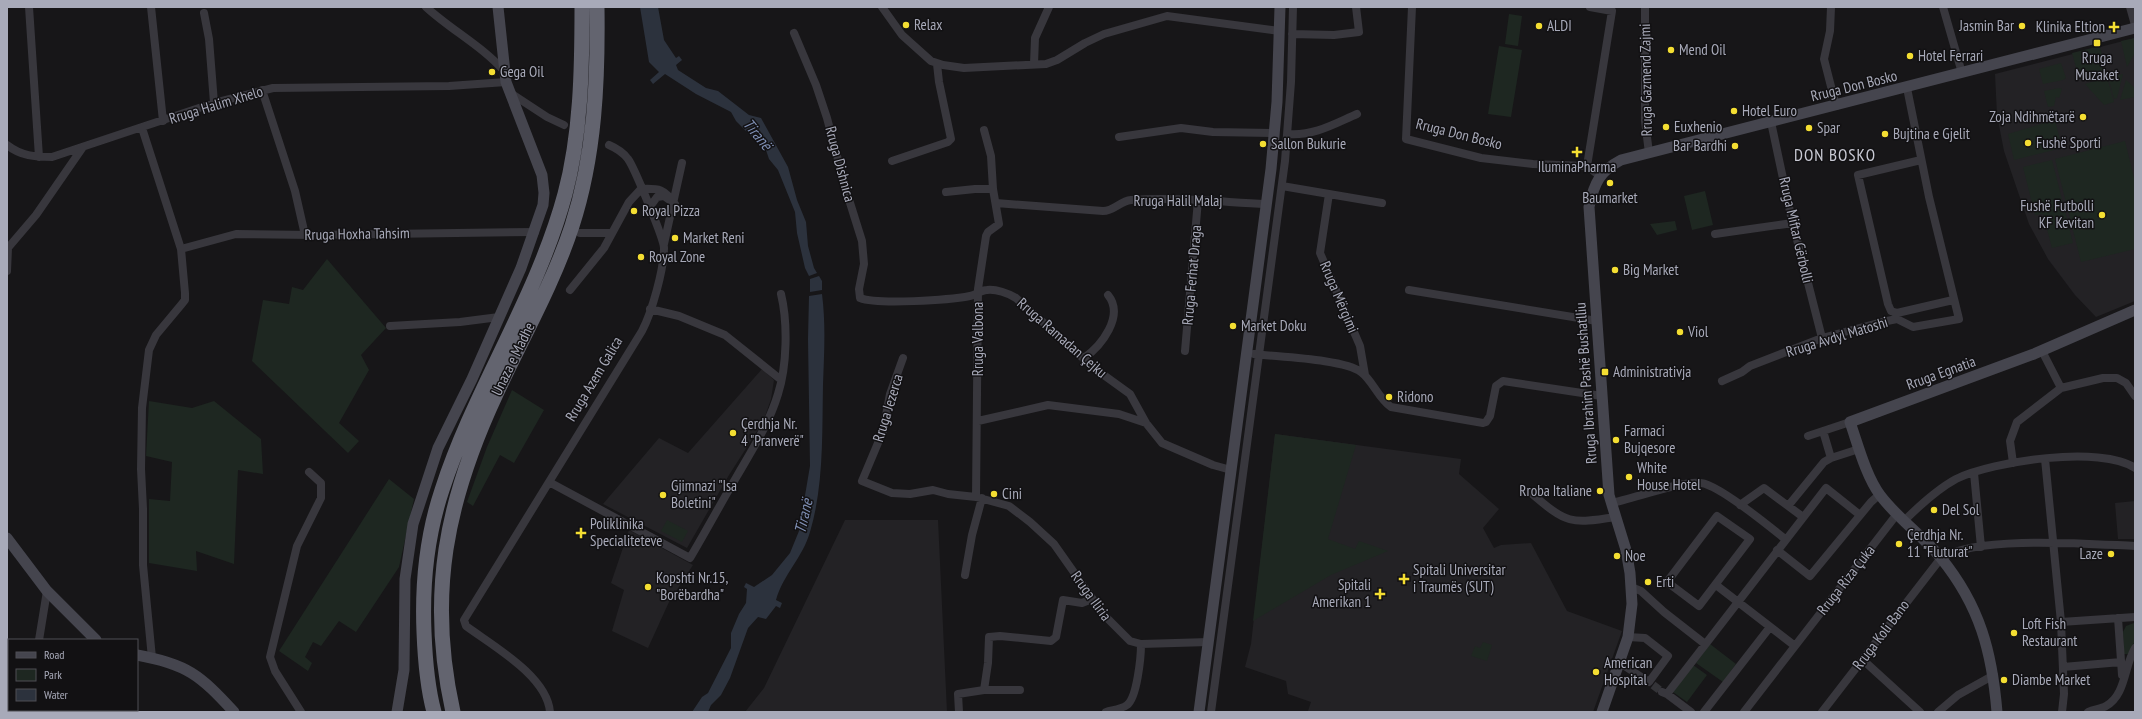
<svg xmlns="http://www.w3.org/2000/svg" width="2142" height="719" font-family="'PT Sans Narrow',sans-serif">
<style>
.built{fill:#232225}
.green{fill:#1e2721}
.water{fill:#2c323d}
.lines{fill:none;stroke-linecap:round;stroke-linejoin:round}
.street-tunnel{stroke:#343438;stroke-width:8;stroke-dasharray:8 4;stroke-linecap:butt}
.street{stroke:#38373d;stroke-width:8}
.secondary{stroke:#45454e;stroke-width:11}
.highway{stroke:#63646f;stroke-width:15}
.poi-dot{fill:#f4de32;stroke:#121113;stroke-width:1.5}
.labels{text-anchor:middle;stroke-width:3;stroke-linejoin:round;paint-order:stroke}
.poi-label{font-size:15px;fill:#a8aab9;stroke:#121113;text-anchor:start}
.street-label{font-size:15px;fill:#a8aab9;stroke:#121113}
.water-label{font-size:16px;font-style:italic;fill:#7f8fb4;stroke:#121113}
.quarter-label{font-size:17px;letter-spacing:1px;fill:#c9cad4;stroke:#121113}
</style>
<rect width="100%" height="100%" fill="#171618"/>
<path class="built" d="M2135 38V301L2096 317 2075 295 2048 259 2029 224 2004 151 1997 115 1995 74Z
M762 369 774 380 771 399 763 422 729 475 687 548 603 504 659 438 688 453Z
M1275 434 1461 459 1459 474 1499 509 1483 528 1494 548 1501 545 1531 543 1567 611 1622 631 1593 712H1311L1308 711 1311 702 1288 694 1286 681 1245 667 1251 644Z
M2135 501V539H2118L2115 503Z
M845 520H938L947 712H745L764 688Z
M629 530 693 565 669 602 648 648 612 631 624 590 611 583Z"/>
<path class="green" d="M1509 14 1522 16 1518 46 1505 44Z
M2135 38V53L2127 67 2121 41Z
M1499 46 1522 50 1511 117 1488 114Z
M2100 46 2106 74 2079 78 2072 53Z
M2061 63 2066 78 2063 80 2043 84 2039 69Z
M2123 74 2117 98 2114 99 2108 77Z
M2107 77 2114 102 2104 105 2085 84Z
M2126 80 2135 88V97L2120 100Z
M2059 88 2062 89 2059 98 2056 97 2054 106 2048 107 2044 91Z
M2055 120 2062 148 2014 160 2008 134Z
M2125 141 2135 182V249L2081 262 2055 159Z
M2052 160 2073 243 2052 248 2043 214 2035 215 2023 167Z
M1705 191 1713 225 1692 230 1684 196Z
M1675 221 1677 230 1657 235 1650 224Z
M327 259 386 328 361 355 369 370 339 423 359 441 348 453 252 361 263 300 289 304 292 287 303 290Z
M512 390 544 410 514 463 500 455 473 506 467 502 487 447Z
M149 401 192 408 214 401 261 439 263 474 238 470 234 564 196 551 197 571 149 563V499L170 501 172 462 146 456Z
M1275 434 1356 445 1328 539 1355 549 1359 541 1388 551 1331 575 1253 621Z
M389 479 414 499 399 567 356 632 339 621 321 646 313 642 305 657 312 663 308 671 279 651Z
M667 520 688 531 682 542 661 531Z
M2134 623 2135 641 2128 654H2124L2123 632 2126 626Z
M1483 642 1492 645 1487 661 1471 656 1475 646 1480 648Z
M1710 644 1736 664 1723 682 1696 663Z
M1693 665 1707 675 1687 702 1673 692Z"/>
<path class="water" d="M640 7H658L664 40 676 58 679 56 682 60 676 65 678 70 706 88 718 91 749 115 761 118 788 167 797 200 806 222 808 246 814 268 817 273 809 276 805 268 797 233 795 212 778 170 769 159 764 144 751 136 736 121 731 112 696 94 665 74 653 84 650 80 659 72 649 62Z
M819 276 822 281V290L810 292V279Z
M822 294C826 325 824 355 823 385 822 434 824 485 810 532 803 557 783 575 776 600L782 603 780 608 776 606 766 619 758 617 748 628 730 678 721 695 711 705 708 712H692L702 697 708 693 731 648V633L739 614 746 603 747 589 744 587 746 583 754 587 772 575 790 553 799 531 810 466 808 339 809 296Z"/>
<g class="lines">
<path class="street-tunnel" d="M1653 685 1662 692"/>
<path class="street" d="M29 7 39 157
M151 7 163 121
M426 7C451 30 482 46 504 71
M882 7 902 35 931 61 943 65 964 68 1046 64 1057 60 1085 43 1104 34 1167 16 1280 31
M1412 7 1406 139 1481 158 1533 164 1587 166 1612 11 1590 7
M1645 7V121L1649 153
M1831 7 1830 31 1824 59 1836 106
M1943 7 1962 73
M2130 7 2135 25
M204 13 209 39 214 103
M794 33 816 85 827 118 846 190 862 241 864 264 859 289 860 298C878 305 949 300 970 296 976 295 981 290 987 290 996 289 1008 293 1016 298L1094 368 1130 394 1146 423 1162 443 1213 465 1231 470
M1292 34 1334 35 1359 32 1356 7
M1034 64 1035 38 1049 7
M262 90 295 191 305 235
M509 92 547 117 564 125
M1771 122 1791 216 1822 338
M142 128 181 249 185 293V300L181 305 156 335 149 350 142 408 141 469 143 509V565L152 658
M1288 134C1314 136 1334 124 1357 114
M1119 137 1181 128 1213 132 1275 133
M7 145C21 156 35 157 52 157L214 103 273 88 449 86 506 82
M1921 160 1858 175 1888 304 1891 311 1897 313 1953 300
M892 161 948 142 951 139 939 82 937 64
M1587 166 1600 176
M1282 186 1329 194 1320 253 1360 346 1365 375
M641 189C659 188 664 189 675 204
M946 192 975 189H993
M1329 194 1382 203
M996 203 1103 211C1114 211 1120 201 1131 200 1176 197 1221 202 1266 204
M649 208 657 197 664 196 671 201
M580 233H612
M1715 234 1793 223
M664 244 682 163
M7 249 36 215 83 147
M181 249 236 234 313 235 535 232
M7 271 8 248
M570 290 604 248 629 202 641 189
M1409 290 1597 321
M650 309 679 316 725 335 780 379
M390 326 460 322 499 317
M1185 351 1198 200
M2042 351 2061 388
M1254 354C1277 357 1344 359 1361 372 1373 381 1378 398 1391 407L1483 423 1486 422 1490 416 1496 386 1503 381 1602 396
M903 358 890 394 883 431 862 481 892 493 910 494 933 490 948 494 976 497 1009 506 1030 522 1054 544 1104 615 1130 641 1141 644 1209 642
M1084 358C1101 346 1125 316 1108 295
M1722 381 1742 372 1750 366 1822 338 1882 322 1897 319 1913 327 1959 319 1929 197 1907 88
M978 421 1048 405 1119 414 1146 423
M1823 431 1831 458
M1808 436 1850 422
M2045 459 2061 622 2064 694 2062 712
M2013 463 2010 441 2017 422 2061 388 2103 378H2117L2126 383 2135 396
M1974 473 1981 547
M549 482 690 558C706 531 721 503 737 476 752 450 769 424 778 394 787 366 788 323 781 294
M1531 493C1567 524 1570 524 1616 517
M976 497 978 289 986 236 988 232 999 224 993 189 991 156 984 130
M1611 503C1633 499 1683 480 1701 483 1719 485 1769 526 1785 539
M1740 505 1764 488 1803 517
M1788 506 1824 462 1831 458 1859 449
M1717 516 1750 539 1699 606 1667 582Z
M1904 521C1920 505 1936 490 1956 479 1993 461 2101 445 2135 468
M1777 550 1810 576 1871 502 1880 494
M965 575 972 535 982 498
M1716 585 1795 646
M1631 587 1641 591 1664 612 1705 644
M2118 618 2122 675
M2061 622 2135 617
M39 640 47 591
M7 654 9 655
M1863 660 1920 712
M1620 663 1649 682 1668 656 1645 638 1628 637
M2063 667 2121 662
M984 690H1020
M1662 692 1667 694 1691 712
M1667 694 1826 488 1860 515
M33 712V710
M301 712 275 671 270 657 297 546 321 498V483L309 472
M550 712C547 676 493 646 466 626L464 620 642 331C652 312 664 269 664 248 664 239 634 167 628 159 623 152 616 148 609 145
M959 712 958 694 984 690 988 663 989 637 1000 636 1051 641 1056 637 1063 600 1082 603 1092 599
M1106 712C1113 710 1122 709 1127 705 1137 698 1141 657 1141 644
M1211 712 1285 161 1291 82 1293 7
M1704 712 1770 627
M1744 712 1897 514
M1822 712 1941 558C1978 535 2089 544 2135 546
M1938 712 1958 695 1994 675
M2088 712C2094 709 2101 709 2106 706 2126 695 2124 666 2135 648"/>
<path class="secondary" d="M7 538 47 591 96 640
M137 655C187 664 200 675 234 712
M397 712 404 670 405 579 413 524 438 448 472 379 521 268 543 205 544 193 542 175 506 82 498 7
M1199 712 1271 169 1277 102 1280 7
M1602 712 1628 637 1632 604 1630 573 1626 550 1609 495 1589 207C1594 183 1600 171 1621 160L2135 28
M1997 712C1992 652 1980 606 1941 558 1923 536 1898 519 1880 495 1866 476 1858 445 1850 422L2034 354 2135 310"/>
<path class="highway" d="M434 712C427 686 425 658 424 632 422 584 427 535 442 490 475 388 537 298 565 194 581 134 582 69 582 7
M453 712C427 595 446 501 496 394 522 338 553 284 572 226 595 155 598 81 597 7"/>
</g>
<g class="poi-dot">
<circle cx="906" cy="25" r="4"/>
<circle cx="1539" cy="26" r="4"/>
<circle cx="2022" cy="26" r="4"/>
<path d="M2112 21h4v4h4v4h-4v4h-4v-4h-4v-4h4z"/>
<rect x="2093" y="39" width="8" height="8" rx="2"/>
<circle cx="1671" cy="50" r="4"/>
<circle cx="1910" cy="56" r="4"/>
<circle cx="492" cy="72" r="4"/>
<circle cx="1734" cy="111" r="4"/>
<circle cx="2083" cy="117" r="4"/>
<circle cx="1666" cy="127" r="4"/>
<circle cx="1809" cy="128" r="4"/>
<circle cx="1885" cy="134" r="4"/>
<circle cx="2028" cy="143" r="4"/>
<circle cx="1263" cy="144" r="4"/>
<circle cx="1735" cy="146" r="4"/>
<path d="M1575 146h4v4h4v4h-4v4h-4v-4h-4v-4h4z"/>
<circle cx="1610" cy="183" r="4"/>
<circle cx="634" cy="211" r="4"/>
<circle cx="2102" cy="215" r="4"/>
<circle cx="675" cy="238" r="4"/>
<circle cx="641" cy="257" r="4"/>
<circle cx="1615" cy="270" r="4"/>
<circle cx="1233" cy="326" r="4"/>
<circle cx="1680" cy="332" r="4"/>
<rect x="1601" y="368" width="8" height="8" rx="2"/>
<circle cx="1389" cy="397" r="4"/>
<circle cx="733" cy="433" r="4"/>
<circle cx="1616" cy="440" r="4"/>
<circle cx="1629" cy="477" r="4"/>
<circle cx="1600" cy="491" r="4"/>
<circle cx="994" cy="494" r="4"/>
<circle cx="663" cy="495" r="4"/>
<circle cx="1934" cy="510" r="4"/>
<path d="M579 527h4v4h4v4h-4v4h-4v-4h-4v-4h4z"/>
<circle cx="1899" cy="544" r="4"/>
<circle cx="2111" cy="554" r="4"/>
<circle cx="1617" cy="556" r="4"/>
<path d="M1402 573h4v4h4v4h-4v4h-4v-4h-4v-4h4z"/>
<circle cx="1648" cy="582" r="4"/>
<circle cx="648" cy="587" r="4"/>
<path d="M1378 588h4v4h4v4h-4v4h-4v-4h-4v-4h4z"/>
<circle cx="2014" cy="633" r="4"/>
<circle cx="1596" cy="672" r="4"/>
<circle cx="2004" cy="680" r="4"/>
</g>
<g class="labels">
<g class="poi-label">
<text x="914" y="30">Relax</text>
<text x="1547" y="31">ALDI</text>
<text x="2014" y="31" text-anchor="end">Jasmin Bar</text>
<text x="2105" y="32" text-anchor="end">Klinika Eltion</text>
<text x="1679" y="55">Mend Oil</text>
<text x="1918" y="61">Hotel Ferrari</text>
<text x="2097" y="63" text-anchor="middle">Rruga<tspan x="2097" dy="17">Muzaket</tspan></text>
<text x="500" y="77">Gega Oil</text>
<text x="1742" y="116">Hotel Euro</text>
<text x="2075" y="122" text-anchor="end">Zoja Ndihmëtarë</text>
<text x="1674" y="132">Euxhenio</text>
<text x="1817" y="133">Spar</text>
<text x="1893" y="139">Bujtina e Gjelit</text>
<text x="2036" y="148">Fushë Sporti</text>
<text x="1271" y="149">Sallon Bukurie</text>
<text x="1727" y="151" text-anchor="end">Bar Bardhi</text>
<text x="1577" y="172" text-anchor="middle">IluminaPharma</text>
<text x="1610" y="203" text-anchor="middle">Baumarket</text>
<text x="2094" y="211" text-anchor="end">Fushë Futbolli<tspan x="2094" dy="17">KF Kevitan</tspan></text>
<text x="642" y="216">Royal Pizza</text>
<text x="683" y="243">Market Reni</text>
<text x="649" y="262">Royal Zone</text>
<text x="1623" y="275">Big Market</text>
<text x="1241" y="331">Market Doku</text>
<text x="1688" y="337">Viol</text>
<text x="1613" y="377">Administrativja</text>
<text x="1397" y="402">Ridono</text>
<text x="741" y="429">Çerdhja Nr.<tspan x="741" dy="17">4 "Pranverë"</tspan></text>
<text x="1624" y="436">Farmaci<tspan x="1624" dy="17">Bujqesore</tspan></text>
<text x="1637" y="473">White<tspan x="1637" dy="17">House Hotel</tspan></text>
<text x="671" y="491">Gjimnazi "Isa<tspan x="671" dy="17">Boletini"</tspan></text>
<text x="1592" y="496" text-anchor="end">Rroba Italiane</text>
<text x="1002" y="499">Cini</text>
<text x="1942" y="515">Del Sol</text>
<text x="590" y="529">Poliklinika<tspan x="590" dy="17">Specialiteteve</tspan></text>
<text x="1907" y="540">Çerdhja Nr.<tspan x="1907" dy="17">11 "Fluturat"</tspan></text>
<text x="2103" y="559" text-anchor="end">Laze</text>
<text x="1625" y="561">Noe</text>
<text x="1413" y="575">Spitali Universitar<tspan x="1413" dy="17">i Traumës (SUT)</tspan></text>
<text x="656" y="583">Kopshti Nr.15,<tspan x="656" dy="17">"Borëbardha"</tspan></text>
<text x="1656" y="587">Erti</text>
<text x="1371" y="590" text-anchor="end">Spitali<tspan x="1371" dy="17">Amerikan 1</tspan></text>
<text x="2022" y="629">Loft Fish<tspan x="2022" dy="17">Restaurant</tspan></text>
<text x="1604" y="668">American<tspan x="1604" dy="17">Hospital</tspan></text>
<text x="2012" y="685">Diambe Market</text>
</g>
<g class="street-label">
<text transform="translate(1646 80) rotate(-91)" y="5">Rruga Gazmend Zajmi</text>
<text transform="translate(1854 86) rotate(-14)" y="5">Rruga Don Bosko</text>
<text transform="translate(216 105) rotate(-17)" y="5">Rruga Halim Xhelo</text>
<text transform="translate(1459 134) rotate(14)" y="5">Rruga Don Bosko</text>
<text transform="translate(840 164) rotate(75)" y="5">Rruga Dishnica</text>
<text x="1178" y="206">Rruga Halil Malaj</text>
<text transform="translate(1796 230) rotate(77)" y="5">Rruga Miftar Gërbolli</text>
<text transform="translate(357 234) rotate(-1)" y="5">Rruga Hoxha Tahsim</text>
<text transform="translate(1192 275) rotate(-85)" y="5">Rruga Ferhat Draga</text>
<text transform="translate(1339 297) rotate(67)" y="5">Rruga Mërgimi</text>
<text transform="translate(1837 337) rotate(-17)" y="5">Rruga Avdyl Matoshi</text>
<text transform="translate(1062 338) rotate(41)" y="5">Rruga Ramadan Çejku</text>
<text transform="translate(978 339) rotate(-90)" y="5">Rruga Valbona</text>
<text transform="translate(513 359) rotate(-64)" y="5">Unaza e Madhe</text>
<text transform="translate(1941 373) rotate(-20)" y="5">Rruga Egnatia</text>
<text transform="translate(594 379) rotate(-59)" y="5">Rruga Azem Galica</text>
<text transform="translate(1586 383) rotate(-94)" y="5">Rruga Ibrahim Pashë Bushatlliu</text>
<text transform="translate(888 408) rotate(-73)" y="5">Rruga Jezerca</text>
<text transform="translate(1846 580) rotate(-52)" y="5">Rruga Riza Çuka</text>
<text transform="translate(1091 596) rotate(54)" y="5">Rruga Iliria</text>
<text transform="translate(1881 635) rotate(-53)" y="5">Rruga Koli Bano</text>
</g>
<g class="water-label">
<text transform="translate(758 134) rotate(51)" y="6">Tiranë</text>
<text transform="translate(803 516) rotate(-77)" y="6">Tiranë</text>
</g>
<g class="quarter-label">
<text x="1835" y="161">DON BOSKO</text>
</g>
</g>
<rect width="2142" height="719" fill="none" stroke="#a8aab9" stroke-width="16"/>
<rect x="8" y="639" width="130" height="72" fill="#121113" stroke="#4e4e55"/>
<rect x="16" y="652" width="20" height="6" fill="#45454e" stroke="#4e4e55"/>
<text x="44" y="659" font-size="12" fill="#a8aab9">Road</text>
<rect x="16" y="669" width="20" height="12" fill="#1e2721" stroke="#4e4e55"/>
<text x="44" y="679" font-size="12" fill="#a8aab9">Park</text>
<rect x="16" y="689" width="20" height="12" fill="#2c323d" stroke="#4e4e55"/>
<text x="44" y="699" font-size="12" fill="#a8aab9">Water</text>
</svg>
